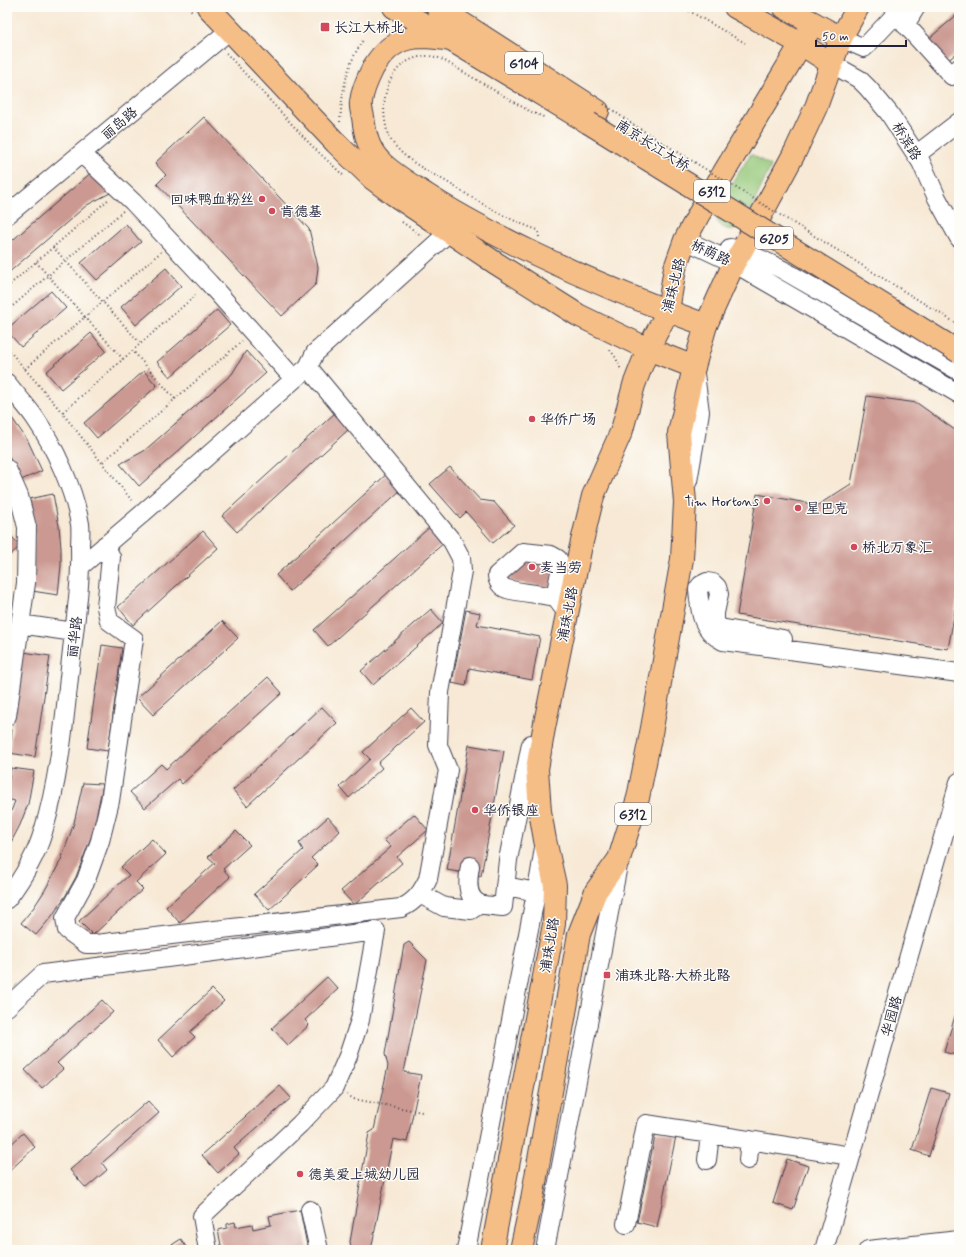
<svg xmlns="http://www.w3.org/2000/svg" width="966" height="1257" font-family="Mynerve,'LXGW WenKai TC',sans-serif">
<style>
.green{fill:#95c879;stroke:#5c755a}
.building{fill:#cb9991}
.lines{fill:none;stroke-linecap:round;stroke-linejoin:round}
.minor-casing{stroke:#424052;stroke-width:20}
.major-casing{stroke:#424052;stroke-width:24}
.highway-casing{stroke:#424052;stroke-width:24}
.path{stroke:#424052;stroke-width:2;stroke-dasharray:1 3;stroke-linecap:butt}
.minor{stroke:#fff;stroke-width:18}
.major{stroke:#f6be87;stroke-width:22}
.highway{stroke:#f6be87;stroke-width:22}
.highway-bridge-casing{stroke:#424052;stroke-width:24;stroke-linecap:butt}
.path-bridge{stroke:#424052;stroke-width:2;stroke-dasharray:1 3;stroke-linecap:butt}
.highway-bridge{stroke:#f6be87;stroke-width:22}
.poi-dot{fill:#d1495b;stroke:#fdfcf7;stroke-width:1.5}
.labels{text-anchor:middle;stroke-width:3;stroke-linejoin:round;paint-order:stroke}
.shield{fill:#fdfcf7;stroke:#646373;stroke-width:1}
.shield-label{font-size:13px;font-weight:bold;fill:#22223b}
.poi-label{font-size:14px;fill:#22223b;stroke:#fdfcf7;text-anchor:start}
.street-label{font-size:14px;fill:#22223b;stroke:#fdfcf7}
</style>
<rect width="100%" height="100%" fill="#fdfcf7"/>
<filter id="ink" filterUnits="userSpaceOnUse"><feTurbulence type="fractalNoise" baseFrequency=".025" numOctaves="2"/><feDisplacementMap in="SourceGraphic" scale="8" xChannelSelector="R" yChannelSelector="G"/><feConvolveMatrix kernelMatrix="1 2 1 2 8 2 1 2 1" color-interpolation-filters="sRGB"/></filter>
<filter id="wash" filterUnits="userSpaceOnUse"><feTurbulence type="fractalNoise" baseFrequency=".012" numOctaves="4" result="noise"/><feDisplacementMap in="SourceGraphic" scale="16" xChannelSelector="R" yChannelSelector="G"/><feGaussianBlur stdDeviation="0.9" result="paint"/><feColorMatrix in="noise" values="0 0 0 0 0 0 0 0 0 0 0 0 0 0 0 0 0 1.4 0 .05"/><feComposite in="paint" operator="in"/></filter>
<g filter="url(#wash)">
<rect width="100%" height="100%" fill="#f7e9d5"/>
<path class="green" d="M751 154 771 166 744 224 734 230C719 229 715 222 716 208Z"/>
<g id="blocks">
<path class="building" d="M959 13V51L944 64 925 42Z
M204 117 309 229 318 267 316 284 282 316 157 184 166 175 155 163Z
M93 171 112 192 87 205 7 274V245Z
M126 224 141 242 97 280 81 263Z
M166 268 181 286 136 325 121 307Z
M51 291 66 308 21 347 7 331V329Z
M217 310 230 325 170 377 157 362Z
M91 333 106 351 61 389 46 372Z
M246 351 266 373 139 486 120 464 144 451 232 374Z
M144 371 157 386 97 438 84 423Z
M867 396 917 403 959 433V589L948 649 737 615 757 494 818 505 851 484Z
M7 411 28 441 42 471 21 480 7 453Z
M335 413 349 429 237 532 222 516Z
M450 467 480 500 494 502 514 525 493 543 466 512 460 518 430 484Z
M389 472 403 488 290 591 276 575Z
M53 494 59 526 61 548V565L58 595 32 591 35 525 29 499Z
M432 525 446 541 328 646 314 630Z
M7 531 20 546 7 558Z
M203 531 218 548 133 625 118 607Z
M524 555 554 561 551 587 511 582 503 574Z
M431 609 443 623 373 685 361 671Z
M466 610 480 613 477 625 540 637 532 680 469 668 466 686 452 683Z
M222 621 238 638 153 715 137 698Z
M102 645 122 648 108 751 87 748Z
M23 652 50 656 35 757 9 753Z
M268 677 282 693 182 784 178 779 145 808 130 792 161 764 166 769Z
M322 707 337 723 247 806 233 790Z
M411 708 424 722 378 763 382 768 349 798 340 787 370 759 363 752Z
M469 745 504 751 481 876 447 870Z
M11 768 34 771 28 804 20 825 7 850V822L15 801 7 799V788Z
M83 783 103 784 93 832 76 877 66 895 52 916 36 935 21 923 34 907 45 890 61 860 74 823Z
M414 814 428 830 397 857 402 863 354 905 341 891 391 847 384 840Z
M328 817 340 831 311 858 318 865 269 910 254 894 303 850 299 843Z
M236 831 250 845 223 869 230 877 180 923 166 907 215 863 208 857Z
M152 839 166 854 136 882 143 889 93 935 79 921 129 875 121 867Z
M409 942 427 960 404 1072 421 1075 407 1142 393 1139 371 1250H352L350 1242 369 1133 374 1130 388 1066 385 1054 404 945Z
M327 977 338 989 305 1020 309 1025 288 1045 272 1028Z
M212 989 224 1001 190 1032 195 1037 173 1057 158 1040Z
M102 1000 113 1012 57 1063 63 1069 42 1088 25 1070Z
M959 1003V1056L944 1052Z
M280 1086 291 1098 234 1148 239 1154 218 1173 202 1155Z
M931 1088 949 1093 929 1156 912 1150Z
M148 1101 159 1113 102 1163 107 1170 86 1188 70 1170Z
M656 1132 676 1136 657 1227 637 1222Z
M23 1133 35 1147 7 1173V1148Z
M787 1159 808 1166 793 1210 773 1203Z
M300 1210 308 1250H244L243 1247H240L241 1250H222L218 1230 227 1228V1224L235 1222 236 1227 252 1224 253 1229 271 1225 269 1216Z
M181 1239 188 1250H164Z"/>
</g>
</g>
<g filter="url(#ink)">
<use href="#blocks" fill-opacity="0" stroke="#424052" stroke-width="1"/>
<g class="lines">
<g class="minor-casing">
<path id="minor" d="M905 25 916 7
M841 38 864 48 896 14 952 76 959 68
M832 64 859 79 868 88 889 113 921 162 937 198 959 238
M82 154 133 202 209 283 294 379
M916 155 959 122
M7 215 230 30
M685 240 734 263 959 394
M730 248 742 250 783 270 959 371
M7 383C16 395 27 406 35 418 55 447 74 490 80 524 81 531 80 540 80 548 81 582 76 616 72 650 65 711 61 774 43 832 36 856 22 879 7 899
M7 469 19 496 27 527 26 583 7 716
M688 481 700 412 695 374
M105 545 111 557 106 607 109 621 134 639 110 801 100 841 86 880 65 918 67 930 86 944H96L401 908C415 902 422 892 428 879L448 770 438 745 440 692 462 571 461 558 452 541 308 367
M81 566 142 514 308 367 315 353 449 232
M555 597 561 567 558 559 551 555 523 552 497 575C497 581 501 587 507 589 521 593 541 594 555 597L567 613
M20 624 74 632
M783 639 720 628 715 622V613L719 594 717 587 713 583 707 582 701 585 698 589C700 612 701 630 723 641L959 673
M470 866C468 878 465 898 480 904 486 906 496 906 503 907L508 860 531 744
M505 886 537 892
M420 894 444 907 471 910 480 904
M7 1007 43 974 376 931 360 1020 348 1056 334 1088 300 1124 202 1216 208 1250
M707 1160 710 1134
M748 1160 750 1140
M310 1210 319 1250
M626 1224 646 1124 851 1156
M466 1250 540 873 544 847
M545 1250 619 860
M824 1250 959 782
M868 1250 959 1240"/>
</g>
<g class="major-casing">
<path id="major" d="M208 7 336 143 373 179 393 194 494 262 578 315 648 349 694 367 679 433 685 502 682 559 652 728 638 798 619 859 596 891 579 934 532 1199 521 1250
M784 7 841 38
M706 325 734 263 742 250 795 152 816 107 841 38 858 7
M492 1250 554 924 555 885 545 840 540 811 537 769 544 728 580 550 593 496 622 430 634 385 648 349 668 311 675 268 685 240 699 214 801 44"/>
</g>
<g class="highway-casing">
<path id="highway" d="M394 7 451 40 589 123
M437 7 598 111
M735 7 801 44 832 64
M451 40C416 35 394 33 373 68 368 78 362 91 361 102 360 107 362 112 363 117 365 134 368 149 380 161 391 173 413 186 427 195 461 217 496 235 533 253 589 280 647 304 706 325L694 367
M801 44 813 23"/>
</g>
<path class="path" d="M188 7 192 11
M682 7 745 43
M226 53 312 146 345 177
M340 122C342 93 346 64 364 39
M402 222 422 236
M539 237 538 230C505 219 476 200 447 182 428 171 406 161 393 143 389 138 387 132 386 126 380 99 388 64 419 57 429 55 436 56 445 61L529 111 546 118
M53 247 141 344
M7 287 109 199
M7 311 123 211
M7 348 60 410 133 502
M610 350 616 358 621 370
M123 359 85 317 161 252
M25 369 85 317 36 262
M175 399 242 341
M63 412 198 293
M103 462 175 399 133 351
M347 1095 354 1099 422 1112"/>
<use href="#minor" class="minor"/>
<use href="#major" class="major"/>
<use href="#highway" class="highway"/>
<g class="highway-bridge-casing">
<path id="highway-bridge" d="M589 123 959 352"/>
</g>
<path class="path-bridge" d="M604 104 629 122 959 325"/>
<use href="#highway-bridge" class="highway-bridge"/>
</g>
</g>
<g class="poi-dot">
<rect x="320" y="22" width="10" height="10" rx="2"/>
<circle cx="262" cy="199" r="4"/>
<circle cx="272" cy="211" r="4"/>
<circle cx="532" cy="419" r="4"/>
<circle cx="767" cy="501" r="4"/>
<circle cx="798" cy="508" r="4"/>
<circle cx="854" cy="547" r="4"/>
<circle cx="532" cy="567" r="4"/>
<circle cx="475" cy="810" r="4"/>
<rect x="603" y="971" width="8" height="8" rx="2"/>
<circle cx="300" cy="1174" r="4"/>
</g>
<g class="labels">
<g class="shield">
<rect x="505" y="52" width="38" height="22" rx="3"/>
<rect x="694" y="180" width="36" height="22" rx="3"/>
<rect x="755" y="227" width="38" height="22" rx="3"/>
<rect x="615" y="803" width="36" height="22" rx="3"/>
</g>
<g class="shield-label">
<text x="524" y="68">G104</text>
<text x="712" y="196">G312</text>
<text x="774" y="243">G205</text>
<text x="633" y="819">G312</text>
</g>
<g class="poi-label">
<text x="334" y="32">长江大桥北</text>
<text x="254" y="204" text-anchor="end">回味鸭血粉丝</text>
<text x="280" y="216">肯德基</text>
<text x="540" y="424">华侨广场</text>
<text x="759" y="506" text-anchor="end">Tim Hortons</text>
<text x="806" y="513">星巴克</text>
<text x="862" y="552">桥北万象汇</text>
<text x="540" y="572">麦当劳</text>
<text x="483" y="815">华侨银座</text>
<text x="615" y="980">浦珠北路·大桥北路</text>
<text x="308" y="1179">德美爱上城幼儿园</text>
</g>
<g class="street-label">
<text transform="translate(119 123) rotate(-40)" y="5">丽岛路</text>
<text transform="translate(907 141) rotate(58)" y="5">桥滨路</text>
<text transform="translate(653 145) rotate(32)" y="5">南京长江大桥</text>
<text transform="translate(711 252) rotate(25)" y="5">桥荫路</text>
<text transform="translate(673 285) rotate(-76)" y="5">浦珠北路</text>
<text transform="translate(567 614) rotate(-79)" y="5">浦珠北路</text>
<text transform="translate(74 637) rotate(-83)" y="5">丽华路</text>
<text transform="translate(549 945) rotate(-81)" y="5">浦珠北路</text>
<text transform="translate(891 1016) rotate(-74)" y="5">华园路</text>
</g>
</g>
<rect width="966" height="1257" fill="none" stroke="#fdfcf7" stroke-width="24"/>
<path d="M816 40v6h90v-6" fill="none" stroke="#22223b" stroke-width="2"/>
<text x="822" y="40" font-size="12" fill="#22223b" stroke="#fdfcf7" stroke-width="3" paint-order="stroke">50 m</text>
</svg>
